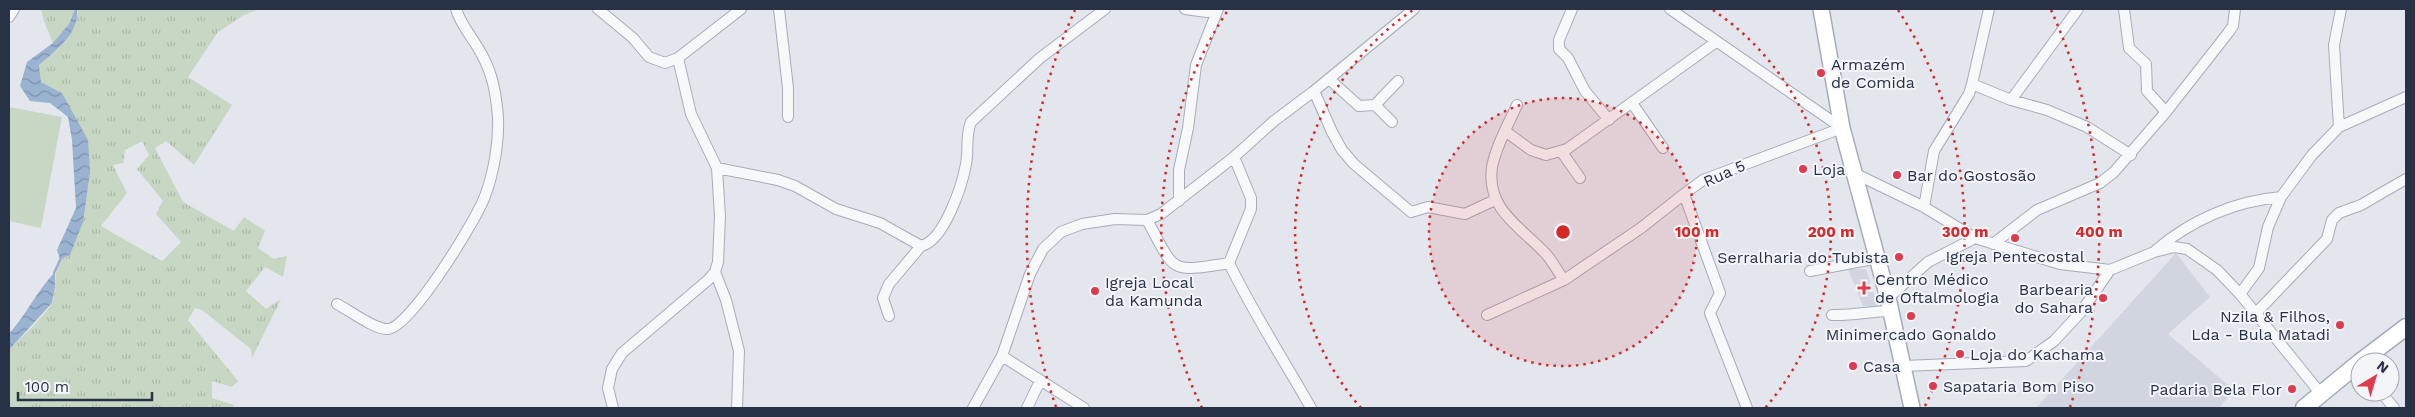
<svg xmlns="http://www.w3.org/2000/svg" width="2415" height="417" font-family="'Work Sans',sans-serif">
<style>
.built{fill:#d1d5df}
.grass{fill:url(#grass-tufts);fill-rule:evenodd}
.garden{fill:#c8d7c3}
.water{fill:url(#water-waves)}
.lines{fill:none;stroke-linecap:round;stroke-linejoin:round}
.stream{stroke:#9ab3d0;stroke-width:2.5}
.street-casing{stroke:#a7acb8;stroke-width:12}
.secondary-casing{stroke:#a7acb8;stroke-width:18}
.primary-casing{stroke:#a1aaba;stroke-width:19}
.street{stroke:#f6f8fa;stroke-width:10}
.secondary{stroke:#fff;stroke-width:15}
.primary{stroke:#fff;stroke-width:16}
.ring{fill:none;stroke:#d62828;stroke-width:2.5;stroke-dasharray:2.5 5}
.poi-dot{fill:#dd3c4f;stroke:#f3f5f9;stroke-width:2}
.labels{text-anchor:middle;stroke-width:4;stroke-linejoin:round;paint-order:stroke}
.poi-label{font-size:16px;fill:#283247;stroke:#f3f5f9;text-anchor:start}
.street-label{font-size:16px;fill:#283247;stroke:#f3f5f9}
.centre{fill:#d62828;stroke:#f3f5f9;stroke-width:2.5}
.ring-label{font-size:15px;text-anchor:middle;font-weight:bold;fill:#d62828;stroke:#f3f5f9;stroke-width:4;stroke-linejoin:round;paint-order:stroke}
</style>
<defs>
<pattern id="grass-tufts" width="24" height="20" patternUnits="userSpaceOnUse" patternTransform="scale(1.25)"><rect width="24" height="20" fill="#c8d7c3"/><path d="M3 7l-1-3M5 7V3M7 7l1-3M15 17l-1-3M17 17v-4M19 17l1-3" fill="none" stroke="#acb9a9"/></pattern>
<pattern id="water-waves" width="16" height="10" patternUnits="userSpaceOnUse" patternTransform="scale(1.25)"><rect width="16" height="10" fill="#9ab3d0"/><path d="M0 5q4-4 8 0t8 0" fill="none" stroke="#7e92ab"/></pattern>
</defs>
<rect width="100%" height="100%" fill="#e3e6ed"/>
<path class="built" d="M2176 253 2210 297 2168 334 2234 390 2219 408H2036Z
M1848 269H1866L1878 308 1863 306Z"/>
<path class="grass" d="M41 9H75L69 24 53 43 44 21Z
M77 9H260L244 15 218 32 188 77 232 105 194 165 166 141 155 148 183 202 234 231 244 217 265 231 258 248 274 259 287 256 283 277 265 267 246 291 266 309 281 299 252 358 251 349 202 310 195 308 188 320 238 381 232 387 212 381V398L234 405 233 408H9V350C18 341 50 311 53 301 57 286 53 273 60 259L70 255 90 172 62 93 41 82 39 65 59 48 78 13ZM142 141 149 155 137 169 163 201 156 214 181 242 162 261 101 226 127 193 113 165 123 163 125 150Z"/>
<path class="garden" d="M9 107 62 117 41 228 9 221Z"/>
<path class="water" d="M75 9H77C80 33 55 51 39 65L41 82 62 93 88 140 90 172 83 222 70 255 60 259 57 250 76 208 72 140 68 117 50 103 30 101 20 86 27 62 53 43 69 24Z
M55 272V287L52 303 9 350V334C27 313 37 291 55 272Z"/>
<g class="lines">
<path class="stream" d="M54 273 61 258"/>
<g class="street-casing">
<path id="street" d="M598 9 633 38 649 57 665 63 678 58 741 9
M779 9 788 88V117
M1185 9 1207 12 1216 9
M1572 9 1559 40V49L1568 58 1585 91 1609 120
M1670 9 1842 128
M2124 9 2129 48 2146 64 2147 91 2166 112
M9 17 14 9
M1329 79 1359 106 1375 105 1398 81
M1972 84 2011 100 2047 110 2087 127 2131 155
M1314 91 1332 132 1342 150 1354 164 1411 212 1428 207 1465 214 1495 200
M2011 100 2078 9
M1632 103 1663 148
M1375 105 1392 122
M1517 105C1508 125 1496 146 1492 167 1486 210 1521 227 1546 254 1553 262 1558 272 1564 280
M2339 127 2406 97
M1505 131 1531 150 1546 155 1567 149 1716 42
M1561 151 1580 178
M717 168 778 180 795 186 836 209 880 223 921 246C944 241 962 186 966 164 969 149 965 136 971 122L1040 58 1105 9
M1856 174 1924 207 1975 238 2060 264 2110 270 2154 252 2174 247 2187 249 2217 270 2240 294 2321 394
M1179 201V170L1188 128 1196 65 1218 9
M1924 207 1934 151 1969 94 1972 84 1989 9
M1147 220C1176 272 1167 273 1229 263
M1993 244 2037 210 2100 183 2114 172 2166 112 2228 33 2233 26 2235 9
M2156 250C2191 220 2235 201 2281 197
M1229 263C1253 313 1284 360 1311 408
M1229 263 1251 209V198L1234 157
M1810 271 1878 258
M715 272 726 300 739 351 737 408
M2240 294 2259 268 2268 227 2281 197 2312 155 2339 127 2334 45 2341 9
M1888 298 1928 262 1975 238
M337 304C349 310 375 330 388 329 410 328 477 219 485 196 494 172 499 142 498 117 496 94 493 75 482 55 474 39 461 26 456 9
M2256 313 2327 239 2332 220 2339 213 2361 205 2406 179
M1487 315 1564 280 1641 228 1684 194
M1832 315C1852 316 1871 311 1891 311
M889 316 883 298 889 284 921 246
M1002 356 1084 408
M1903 366 2026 361 2054 341 2081 312 2110 270
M2381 392 2394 408
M613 408 608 388 612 369 622 353 708 280 715 272 718 262 720 216 717 168 691 114 678 58
M973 408 1002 356 1030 274 1043 249 1061 232 1082 224 1115 219 1147 220 1161 214 1234 157 1274 121 1314 91 1414 9
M1027 408 1040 381
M1747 408 1710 313 1720 293 1684 194 1703 180 1842 128"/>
</g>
<g class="secondary-casing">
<path id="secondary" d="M1821 9 1842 128 1888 298 1912 408"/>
</g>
<g class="primary-casing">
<path id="primary" d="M2360 362 2406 327
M2304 408 2360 362"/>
</g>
<use href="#street" class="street"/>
<use href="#secondary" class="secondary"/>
<use href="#primary" class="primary"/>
</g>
<circle cx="1563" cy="232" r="134" fill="#d62828" fill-opacity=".12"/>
<g class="ring">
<circle cx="1563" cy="232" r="134"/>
<path d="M1361 408A268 268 0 0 1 1413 10M1713 10A268 268 0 0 1 1765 408"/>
<path d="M1202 408A402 402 0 0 1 1228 10M1898 10A402 402 0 0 1 1924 408"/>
<path d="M1056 407A536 536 0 0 1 1075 10M2051 10A536 536 0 0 1 2070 407"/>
</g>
<g class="poi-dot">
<circle cx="1821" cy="73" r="5"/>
<circle cx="1803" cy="169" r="5"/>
<circle cx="1897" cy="175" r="5"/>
<circle cx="2015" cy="238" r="5"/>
<circle cx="1899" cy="257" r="5"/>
<path d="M1861.5 280.5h5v5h5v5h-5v5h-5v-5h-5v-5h5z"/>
<circle cx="1095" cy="291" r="5"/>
<circle cx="2103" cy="298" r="5"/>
<circle cx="1911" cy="316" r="5"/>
<circle cx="2340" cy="325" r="5"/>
<circle cx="1960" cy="354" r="5"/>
<circle cx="1853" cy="366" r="5"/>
<circle cx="1933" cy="386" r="5"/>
<circle cx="2292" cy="389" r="5"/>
</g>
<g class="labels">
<g class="poi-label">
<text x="1831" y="70">Armazém<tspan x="1831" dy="18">de Comida</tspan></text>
<text x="1813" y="175">Loja</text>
<text x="1907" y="181">Bar do Gostosão</text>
<text x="2015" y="262" text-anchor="middle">Igreja Pentecostal</text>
<text x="1889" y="263" text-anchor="end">Serralharia do Tubista</text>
<text x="1875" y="285">Centro Médico<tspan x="1875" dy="18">de Oftalmologia</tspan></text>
<text x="1105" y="288">Igreja Local<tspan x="1105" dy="18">da Kamunda</tspan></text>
<text x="2093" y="295" text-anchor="end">Barbearia<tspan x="2093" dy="18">do Sahara</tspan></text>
<text x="2330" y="322" text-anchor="end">Nzila &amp; Filhos,<tspan x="2330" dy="18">Lda - Bula Matadi</tspan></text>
<text x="1911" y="340" text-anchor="middle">Minimercado Gonaldo</text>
<text x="1970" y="360">Loja do Kachama</text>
<text x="1863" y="372">Casa</text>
<text x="1943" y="392">Sapataria Bom Piso</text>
<text x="2282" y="395" text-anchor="end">Padaria Bela Flor</text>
</g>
<g class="street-label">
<text transform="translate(1724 173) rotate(-24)" y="6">Rua 5</text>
</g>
</g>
<circle cx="1563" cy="232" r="8" class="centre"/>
<g class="ring-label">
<text x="1697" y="237">100 m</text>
<text x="1831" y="237">200 m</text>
<text x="1965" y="237">300 m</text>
<text x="2099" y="237">400 m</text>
</g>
<rect width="2415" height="417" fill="none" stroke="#283247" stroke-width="20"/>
<g transform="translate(2375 377) rotate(38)"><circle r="24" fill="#f3f5f9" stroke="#a2a7b2"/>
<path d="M0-4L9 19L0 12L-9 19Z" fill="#dd3c4f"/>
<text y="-8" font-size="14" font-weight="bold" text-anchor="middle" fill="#283247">N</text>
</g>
<path d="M18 392v8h134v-8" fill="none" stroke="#283247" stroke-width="2.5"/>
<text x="25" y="392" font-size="15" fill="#283247" stroke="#f3f5f9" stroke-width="4" paint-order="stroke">100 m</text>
</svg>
